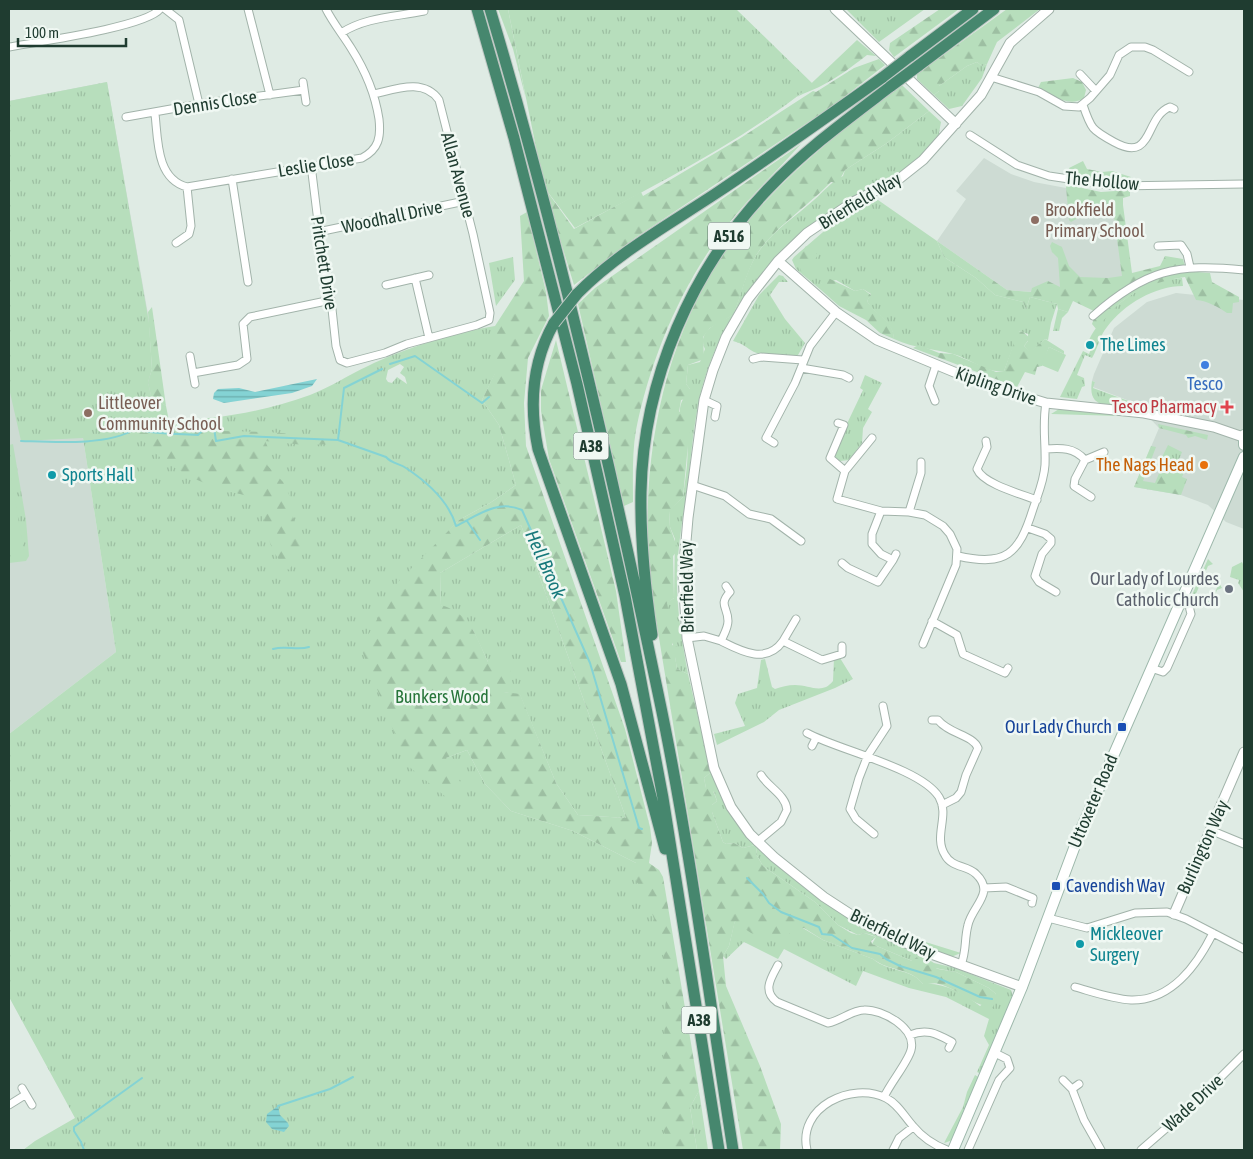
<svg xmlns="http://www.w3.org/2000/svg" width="1253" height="1159" font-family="'Asap Condensed',sans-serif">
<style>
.built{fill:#cddbd3}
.grass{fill:url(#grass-tufts);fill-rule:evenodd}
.forest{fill:url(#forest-firs);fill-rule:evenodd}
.garden{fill:#b7debc}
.water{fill:url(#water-rules)}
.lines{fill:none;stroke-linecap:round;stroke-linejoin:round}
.stream{stroke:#84d3d4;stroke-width:2}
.minor-casing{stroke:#a2b3aa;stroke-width:9}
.tertiary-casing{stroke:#a2b3aa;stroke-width:11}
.secondary-casing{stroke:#9db8ab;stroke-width:12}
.trunk-casing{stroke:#c0c8c5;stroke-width:13}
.minor{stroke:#fff;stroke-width:7}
.tertiary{stroke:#fff;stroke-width:9}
.secondary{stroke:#fff;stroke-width:10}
.trunk{stroke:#46876e;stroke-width:11}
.trunk-bridge-casing{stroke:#c0c8c5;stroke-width:13;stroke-linecap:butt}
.trunk-bridge{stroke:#46876e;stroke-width:11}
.education-dot{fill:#8d6e63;stroke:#f0f8f3;stroke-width:2}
.culture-dot{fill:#0f9aa8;stroke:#f0f8f3;stroke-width:2}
.shop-dot{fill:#3f7fe0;stroke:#f0f8f3;stroke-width:2}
.health-dot{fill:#e0444e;stroke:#f0f8f3;stroke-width:2}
.food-dot{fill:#e8710a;stroke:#f0f8f3;stroke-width:2}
.worship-dot{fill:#6b7280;stroke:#f0f8f3;stroke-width:2}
.transit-dot{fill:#1a4fb4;stroke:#f0f8f3;stroke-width:2}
.labels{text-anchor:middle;stroke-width:5;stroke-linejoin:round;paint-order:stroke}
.shield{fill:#f0f8f3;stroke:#5e746a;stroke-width:1}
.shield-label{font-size:16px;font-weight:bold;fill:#1f3c30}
.street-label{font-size:18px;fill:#1f3c30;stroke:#f0f8f3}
.education-label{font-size:18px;fill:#785e54;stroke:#f0f8f3;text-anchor:start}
.culture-label{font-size:18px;fill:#0d838f;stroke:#f0f8f3;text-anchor:start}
.shop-label{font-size:18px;fill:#366cbe;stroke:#f0f8f3}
.health-label{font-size:18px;fill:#be3a42;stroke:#f0f8f3;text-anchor:end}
.food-label{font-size:18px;fill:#c56008;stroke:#f0f8f3;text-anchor:end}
.worship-label{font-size:18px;fill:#5b616d;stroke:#f0f8f3;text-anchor:end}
.park-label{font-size:18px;fill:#27753a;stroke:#f0f8f3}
.transit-label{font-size:18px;fill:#164399;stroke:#f0f8f3;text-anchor:end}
.water-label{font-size:19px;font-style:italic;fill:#17797b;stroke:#f0f8f3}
</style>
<defs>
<pattern id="grass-tufts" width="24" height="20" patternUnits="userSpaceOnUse" patternTransform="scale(1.25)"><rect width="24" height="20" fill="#b7debc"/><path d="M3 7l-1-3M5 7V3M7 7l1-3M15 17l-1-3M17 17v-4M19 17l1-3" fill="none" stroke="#9dbfa2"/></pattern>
<pattern id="forest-firs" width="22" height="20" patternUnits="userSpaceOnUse" patternTransform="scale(1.25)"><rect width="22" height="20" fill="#b7debc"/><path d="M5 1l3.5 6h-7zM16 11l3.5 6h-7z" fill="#9dbfa2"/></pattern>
<pattern id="water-rules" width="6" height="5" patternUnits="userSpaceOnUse" patternTransform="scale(1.25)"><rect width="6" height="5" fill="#84d3d4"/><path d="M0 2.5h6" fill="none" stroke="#6bacac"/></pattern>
</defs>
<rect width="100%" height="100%" fill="#dfebe4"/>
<path class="built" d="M107 82 149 320 151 396 166 406 83 438 116 652 9 734V101Z
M984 158 1011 174 1034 182 1098 194H1116L1129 287 1032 292 1007 290 937 241 966 199 956 191Z
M1176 293 1244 300V529L1226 522 1208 505 1181 495 1134 487 1159 428 1135 403 1093 387 1095 382 1092 381 1094 374 1114 328 1147 302Z"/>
<path class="grass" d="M508 9H736L813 84C742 142 655 185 575 228L544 187Z
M846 9H925L879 42Z
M977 62 982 66 987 64 982 78 962 106 949 109 934 95 939 91V86L967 66Z
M107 82 149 323 152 369 148 382 151 396 166 406 169 421C218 419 264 412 310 395 331 387 348 375 368 366 402 349 457 332 495 326V374L482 400 499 425 516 485 490 503 459 520 431 550 446 758 467 750 485 784 511 811 573 831 636 863 665 929 671 976 662 1088 676 1150H23L35 1141 75 1118 9 997V734L116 652 83 438 21 441 9 388V101ZM400 364 404 367 400 373 405 377 407 384 397 377 392 383 388 382 386 379 388 370Z
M929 111 941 122 939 133 941 135C927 149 913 165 896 176 862 196 826 209 797 237 750 279 715 334 700 396 693 427 691 459 687 490 683 517 678 545 677 572 676 606 682 641 688 674L677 669 666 603 674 598 675 539 670 527 669 511 683 497C685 480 689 460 687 443 684 418 671 412 690 389L686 384 688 365 700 362 705 349C696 331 719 322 733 315 742 294 745 273 757 254 771 232 795 217 814 200 824 191 831 182 843 176L845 170 887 143Z
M878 200 937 241 944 257 976 278 995 295 1023 302 1026 309 1030 297 1057 304 1051 323 1048 340 1045 339 1030 353 1024 346 1028 341V334L1019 331 1004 371C987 374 969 358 953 354 931 348 916 349 894 339 893 320 875 316 867 301L871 294 863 289 855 291 836 280 821 284V290L796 269 792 260 794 257 837 220Z
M513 257 515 280 496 306 489 263Z
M779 275 783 276 788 282H779L770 295 785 319 805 343 798 355C785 357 767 358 754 352 747 348 742 343 733 341L759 295Z
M1182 278 1183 286C1155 286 1124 304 1107 327 1100 335 1098 348 1092 358L1085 355 1077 375 1084 378 1085 386 1082 387 1077 399 1060 397 1083 351 1089 354 1094 342 1089 340C1101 315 1129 293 1155 282 1163 279 1174 279 1182 278Z
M1058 309 1068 312 1062 318 1059 331H1053Z
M865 375 882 383 868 409 872 412 863 428 862 443 849 460 840 461 834 456V451L863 390 860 388Z
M1092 381 1095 382 1093 388 1134 403 1133 406C1110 404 1087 411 1092 381Z
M1059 409 1119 415V416L1051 414Z
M13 444 26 520 29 556 26 561 9 563V445Z
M1168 445 1182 452 1176 467 1163 464 1164 461 1161 459Z
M521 525 626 818 578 815 556 783 520 695 504 692 488 662 473 630 441 605 440 573Z
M1208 559 1213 564 1208 566 1195 596 1211 602 1219 583 1222 588 1217 590 1211 605 1191 597Z
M1242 562 1244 566V592L1238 583 1239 580 1230 577 1232 567Z
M834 658H840L853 679 835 688 779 710 764 722 717 745 714 734 745 726 735 703 738 694 757 688 761 660 765 659 772 687 775 689C781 687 788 685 795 685 810 685 822 695 833 681Z
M711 772 724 802 755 845 743 848 734 843 726 844 723 842 712 812V805L717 801 714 792 706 788 704 778Z
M757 847 778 865 934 963 955 968 1011 990 1013 997 981 1074 977 1072 989 1045 984 1036 989 1019 946 997 909 988 863 971 856 986 784 949 778 959 744 942 726 959 723 956 729 946 735 920C770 942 763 943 801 927L823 940 873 959C888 972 911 968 923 984 944 982 964 994 980 1006L996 994 989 988 956 972 924 966 872 944 876 937C869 934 865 932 858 935L838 925 815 902 763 866 756 854Z
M903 935 961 953 951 957 902 937Z
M975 1075 980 1078 953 1140 944 1143 963 1107 967 1092Z
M699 1091 708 1150H697L690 1107Z"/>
<path class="forest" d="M498 9H508L526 99 513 49Z
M940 9H959L894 57 889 50 890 43Z
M1007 9H1040L997 42 987 64 982 66 977 62 967 66 939 86V91L934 95 917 79V74Z
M857 40 876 56 867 55C853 66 837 78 821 86 813 90 806 92 797 97Z
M879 59 885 65 834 105 635 238 574 285 544 187 574 229 641 192 643 196 739 139 813 91 816 92 854 68Z
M1073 78 1082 82 1086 90 1084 98C1069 108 1052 95 1038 88L1041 82Z
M899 85 903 86 929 111 887 143 845 170 838 183 831 182C811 203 771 231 757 254 745 274 742 295 733 315L710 328 703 337 704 359 688 365 686 384 690 389V398L681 400 679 412 687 407 691 413 683 497 669 512 670 527 678 550 673 556 674 598 667 603 674 640 672 645 679 647 675 656 677 669 688 674 711 772 704 778 706 788H712L717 801 712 805V812L723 842 726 844 734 843 743 848 755 845 757 847 756 854 763 866 815 902 838 925 851 933 858 935 864 933 876 937 871 941 872 944 912 961 917 957 925 961 924 966 929 965 938 969 956 972 989 988 996 994 993 1007C972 1006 959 989 939 984 933 982 929 985 923 984 911 968 888 971 873 959L823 940 804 928C797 928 792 933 785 936 766 945 749 933 735 921L729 946 723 956 726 986 760 1066 781 1124 780 1150H743L650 583C638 445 668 305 765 202 806 158 852 122 899 85Z
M801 144C779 169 755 191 734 217 685 276 651 355 636 430 632 453 633 479 633 502L624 506 578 304 595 288Z
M1083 161 1087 169 1102 172 1112 171 1131 177 1128 184 1073 177 1069 168Z
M1068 185 1101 192 1130 190V196L1123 198V205L1132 273 1160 266 1165 256 1183 259 1186 271 1210 273 1212 282 1239 297V302L1233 303 1232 313H1227C1218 307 1208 301 1196 300L1185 277C1146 283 1119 296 1097 330L1092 324 1096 312 1073 301 1068 312 1058 309 1057 304 1030 297 1026 309 1023 302 995 295 976 278 944 257 937 241 1007 290 1031 292 1032 288 1048 281 1060 287 1058 258 1052 252 1050 246 1052 242 1062 247 1069 266 1080 277 1108 278 1122 276 1113 209H1094L1071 222 1069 220 1066 187Z
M527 212 546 292 549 316 528 358 524 403 526 446 625 729 650 827 652 843 649 863 659 870 663 877 699 1091 690 1107 697 1150H672L660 1123 667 975 659 935 647 897 634 878 636 863 573 831 511 811 485 784 467 750 446 758 462 785 446 797 407 765 361 648 398 582 459 520 490 503 516 485 499 425 482 400 495 373V326L524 281 520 216ZM521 525 626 818 578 815 556 783 520 694 504 692 513 674 503 662H488C476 636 470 613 441 605L440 573Z
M806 246 818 255 811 265 812 274 810 276 803 275C797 263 798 256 806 246Z
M828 278 855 291 863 289 871 295 867 301C875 315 894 320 894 339L880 333 866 320 839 306 821 290V284Z
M152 307 166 406 151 396 148 382 152 369 148 312Z
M1018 331 1023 332 1030 338 1024 346 1030 352 1045 339 1064 351V354L1049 347 1042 366 1037 367 1035 375 1025 372 1017 387 913 348 919 345 939 353 953 354 996 372 1004 371Z
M556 340 616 591 626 662H621L549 459 541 411V390Z
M1158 424 1208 435 1207 440 1195 436 1188 438 1186 435 1159 428Z
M169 430 267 432 339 437 337 444 304 445 265 441 271 454 267 465 283 482 291 499 287 504 294 519 293 528 302 535V555L288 570C283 563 275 556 272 548 266 535 264 506 253 499 244 493 229 493 219 489 188 477 156 461 138 433Z
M1151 446 1156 447 1143 481 1155 483 1163 464 1185 470 1182 477 1187 479 1181 495 1134 487Z"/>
<path class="garden" d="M1049 347 1066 355 1058 372 1041 365Z
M9 466 24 552 9 554Z"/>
<path class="water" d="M317 379 312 386 292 393 224 403 213 399 214 393 218 389 239 388 255 392Z
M278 1106 280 1115 288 1123 289 1126 284 1132 272 1129 266 1122 267 1114Z"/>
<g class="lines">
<path class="stream" d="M390 364 415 356 482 403 489 397
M382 369 344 388 338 440 386 457C392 464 399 463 406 468 427 482 449 501 456 526 478 515 498 499 522 510L590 663 639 828 642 829
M21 441C53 442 108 446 135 429 156 435 175 433 198 435L204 429 214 428 216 441 244 436 338 440
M467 521 480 540
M273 649C286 645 297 651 309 647
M747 878 763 894 769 903 781 912 819 927 822 934 832 935 852 948 880 954 886 959 900 966 936 977 980 997 992 999
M278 1106 330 1089 353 1077
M84 1150 81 1142 74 1131V1127L142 1078"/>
<g class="minor-casing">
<path id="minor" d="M165 9 179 20 199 104
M248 9 270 95
M341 33C366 17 395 17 424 11
M9 47C36 42 146 27 160 9
M1080 74 1096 91
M991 77 1039 92 1064 106 1079 107 1090 98 1110 75 1119 55 1131 47H1145L1153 50 1189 72
M303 82 306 102
M1083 105C1091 129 1092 130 1114 142 1154 164 1144 117 1170 107L1174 109
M155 114C158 139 156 179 187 187L362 158C379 149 381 137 379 119 375 93 365 70 351 48 343 35 333 23 326 9
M126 117 199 104 304 90
M970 135 1017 165 1049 176 1116 186 1244 184
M311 165 324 270 331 300 336 346 340 360 347 363 385 353 407 344 477 325 489 320 490 313 473 234 439 100C424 78 396 89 374 94
M232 179 248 282
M318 232 465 201
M176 243 189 234 191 226 187 187
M1158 246 1181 245 1187 254 1190 267
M415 278 429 338
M386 285 429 275
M1093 316C1145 270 1176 263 1244 270
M190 356 195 384
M753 359 761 357 803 360
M801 368 843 375 849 378
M193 373 238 365 247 359 243 324 250 317 331 300
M704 400 717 406 715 417
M935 401 929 386 936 365
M838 423 844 425 830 458 845 471
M872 438 845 471 837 499 881 511 909 512 925 515 943 526 950 534 957 549 956 565 923 644
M986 441 987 447 977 469C983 484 1021 494 1037 500
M774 443 766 438 795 383 810 346 836 312
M1045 449C1061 448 1074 447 1085 460L1075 479 1074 486 1091 497
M1085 460 1104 452
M692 485 725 496 749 514 771 519 801 541
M881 511 872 534V544L881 554 893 560 896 554
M909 512 921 473V462
M1028 528 1045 534 1051 539V543L1042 554 1035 576 1039 582 1056 592
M958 556C1006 567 1019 554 1033 509 1038 494 1044 481 1045 465 1046 443 1042 426 1046 403
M842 563 848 568 878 582 893 560
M932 621 957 635 963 654 1005 673 1008 668
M687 638 704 636 721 641C724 634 728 628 728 621 728 607 718 605 730 592L726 586
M721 641C741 651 766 665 783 641L822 660 842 654V646
M783 641 796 619
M1151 668 1163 672 1167 668 1191 614 1189 606 1181 601
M932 720H938C949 734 973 735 978 748L966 775 961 792 956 798 942 805
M807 733C838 750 921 768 939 797 950 816 933 836 945 855 952 868 967 865 976 874 996 893 972 906 968 925 964 940 967 949 961 965
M812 746 816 738
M1210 830 1244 844
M874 834 856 819 850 809 859 778 868 755 887 726 883 706
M757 842 781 822 787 810C786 795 768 787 761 775
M984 888 1006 887 1033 898 1032 903
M1048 918 1087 928 1135 913 1167 912 1186 919 1244 949
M778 965C771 978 762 991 777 1002L828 1023C840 1021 852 1010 864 1010 882 1009 917 1028 911 1050 908 1062 891 1082 884 1097
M1075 987C1093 992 1113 999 1131 1000 1172 1001 1197 965 1213 933
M910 1035C927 1028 937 1034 952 1042L949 1048
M1063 1080 1072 1089
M1079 1084 1072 1089 1084 1120 1101 1150
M22 1088 32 1105
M9 1105 25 1095
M807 1150C797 1107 852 1081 886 1098 898 1104 904 1116 913 1126 922 1137 934 1145 947 1150
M893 1150 899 1138 913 1127
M968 1150 999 1080 1010 1068 1007 1059 995 1053
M1141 1150 1194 1104 1244 1054"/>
</g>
<g class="tertiary-casing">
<path id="tertiary" d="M835 9 956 124
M778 261 836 312 877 340 983 384 1046 403 1144 413 1214 427 1243 437
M1174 914 1244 752
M1022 987 923 951 867 925 824 897 774 857 750 834 731 807 714 768 687 638 683 576 688 518 704 400 713 370 726 337 748 299 778 261 807 233 853 202 899 179 923 160 981 95 1010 43 1049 9"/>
</g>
<g class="secondary-casing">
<path id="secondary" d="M1244 435V445
M953 1150 1022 987 1082 827 1244 457"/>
</g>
<g class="trunk-casing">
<path id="trunk" d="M477 9 514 138 577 384 625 596 663 798 719 1150
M490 9C557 234 610 463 658 693 690 844 709 998 733 1150
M909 57 973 9
M918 66 994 9
M577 294C616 254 668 225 715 194 772 156 827 117 883 77
M554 323C532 362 529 405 538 449L621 684 665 849
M652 635C645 587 640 540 641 492 643 380 692 268 769 188 806 149 849 118 891 86"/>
</g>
<use href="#minor" class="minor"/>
<use href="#tertiary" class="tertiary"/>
<use href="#secondary" class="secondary"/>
<use href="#trunk" class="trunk"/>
<g class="trunk-bridge-casing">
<path id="trunk-bridge" d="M883 77 909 57
M891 86 918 66
M554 323 577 294"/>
</g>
<use href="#trunk-bridge" class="trunk-bridge"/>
</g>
<g class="education-dot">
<circle cx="1035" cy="220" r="5"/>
<circle cx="88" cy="413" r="5"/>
</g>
<g class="culture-dot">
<circle cx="1090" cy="345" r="5"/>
<circle cx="52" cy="475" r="5"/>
<circle cx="1080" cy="944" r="5"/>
</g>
<circle class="shop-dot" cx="1205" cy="365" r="5"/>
<path class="health-dot" d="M1224.5 399.5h5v5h5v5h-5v5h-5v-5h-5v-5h5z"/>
<circle class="food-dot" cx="1204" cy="465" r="5"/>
<circle class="worship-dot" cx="1229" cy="589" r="5"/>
<g class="transit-dot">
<rect x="1117" y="722" width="10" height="10" rx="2.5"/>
<rect x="1051" y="881" width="10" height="10" rx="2.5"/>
</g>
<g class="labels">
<g class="shield">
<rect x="708" y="222.5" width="42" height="27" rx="4"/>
<rect x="573.5" y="432.5" width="35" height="27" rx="4"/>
<rect x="681.5" y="1006.5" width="35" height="27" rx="4"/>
</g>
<g class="shield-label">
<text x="729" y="242">A516</text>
<text x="591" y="452">A38</text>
<text x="699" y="1026">A38</text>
</g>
<g class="street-label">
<text transform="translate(215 103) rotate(-9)" y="6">Dennis Close</text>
<text transform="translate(316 165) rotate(-9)" y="6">Leslie Close</text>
<text transform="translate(458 175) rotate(75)" y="6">Allan Avenue</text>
<text transform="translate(1102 181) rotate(5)" y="6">The Hollow</text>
<text transform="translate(860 201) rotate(-31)" y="6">Brierfield Way</text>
<text transform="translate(392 217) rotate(-12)" y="6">Woodhall Drive</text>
<text transform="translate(324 263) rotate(81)" y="6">Pritchett Drive</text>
<text transform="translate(996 386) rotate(19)" y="6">Kipling Drive</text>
<text transform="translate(687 587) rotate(-91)" y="6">Brierfield Way</text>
<text transform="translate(1093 801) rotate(-67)" y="6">Uttoxeter Road</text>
<text transform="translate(1203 847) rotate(-66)" y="6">Burlington Way</text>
<text transform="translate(893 934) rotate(26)" y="6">Brierfield Way</text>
<text transform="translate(1193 1103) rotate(-43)" y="6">Wade Drive</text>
</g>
<g class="education-label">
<text x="1045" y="216">Brookfield<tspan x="1045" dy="21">Primary School</tspan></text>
<text x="98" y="409">Littleover<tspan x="98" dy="21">Community School</tspan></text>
</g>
<g class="culture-label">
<text x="1100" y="351">The Limes</text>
<text x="62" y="481">Sports Hall</text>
<text x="1090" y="940">Mickleover<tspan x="1090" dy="21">Surgery</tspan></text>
</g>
<g class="shop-label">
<text x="1205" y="390">Tesco</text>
</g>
<g class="health-label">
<text x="1217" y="413">Tesco Pharmacy</text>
</g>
<g class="food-label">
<text x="1194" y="471">The Nags Head</text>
</g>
<g class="worship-label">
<text x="1219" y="585">Our Lady of Lourdes<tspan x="1219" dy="21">Catholic Church</tspan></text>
</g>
<g class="park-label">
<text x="442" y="703">Bunkers Wood</text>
</g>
<g class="transit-label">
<text x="1112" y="733">Our Lady Church</text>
<text x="1066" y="892" text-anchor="start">Cavendish Way</text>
</g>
<g class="water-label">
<text transform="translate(546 564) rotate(66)" y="7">Hell Brook</text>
</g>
</g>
<rect width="1253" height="1159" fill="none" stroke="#1f3c30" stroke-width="20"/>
<path d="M18 38v8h108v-8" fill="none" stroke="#1f3c30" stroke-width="2.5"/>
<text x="25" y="38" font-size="15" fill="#1f3c30" stroke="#f0f8f3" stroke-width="4" paint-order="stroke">100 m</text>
</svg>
